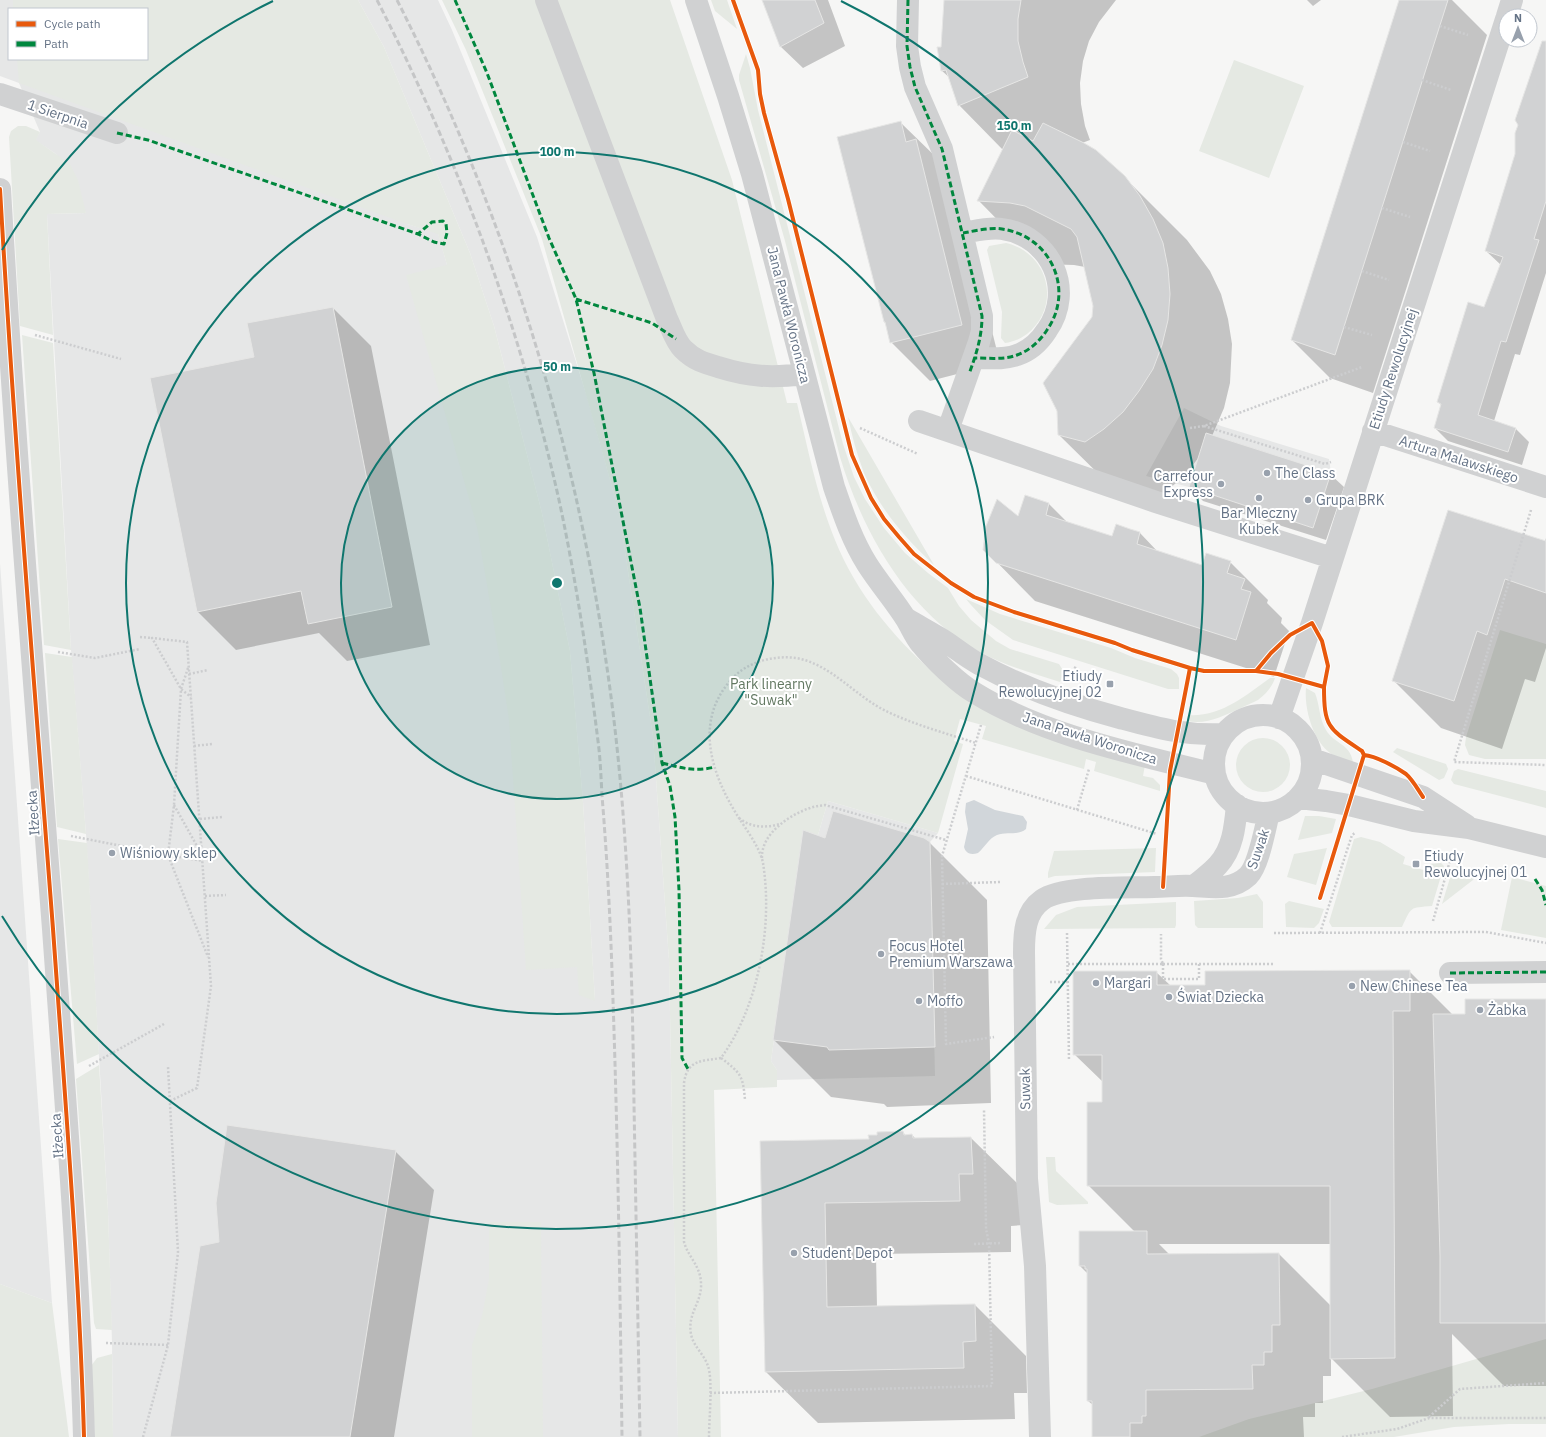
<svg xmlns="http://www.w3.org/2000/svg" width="1546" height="1437" font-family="'IBM Plex Sans',sans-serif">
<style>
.built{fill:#e6e7e7;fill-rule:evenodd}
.green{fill:#e5e9e3}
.water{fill:#d1d6da}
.shadow{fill:#0003;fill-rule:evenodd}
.building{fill:#d1d2d3;stroke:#e6e6e5}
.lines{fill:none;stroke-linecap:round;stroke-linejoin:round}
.path{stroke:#cccdcf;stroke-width:2.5;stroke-dasharray:2 2;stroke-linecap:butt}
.minor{stroke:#d0d1d2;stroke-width:22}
.rail{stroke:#c5c6c7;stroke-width:3;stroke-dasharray:6 3;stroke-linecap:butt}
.quiet{stroke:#00873e;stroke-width:3;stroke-dasharray:6 3;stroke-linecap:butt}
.cycleway-casing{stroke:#fff;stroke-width:6}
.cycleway{stroke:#e8590c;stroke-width:4}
.ring{fill:none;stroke:#0f766e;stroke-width:2}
.poi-dot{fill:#98a1ad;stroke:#fff;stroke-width:1.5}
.labels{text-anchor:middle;stroke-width:4;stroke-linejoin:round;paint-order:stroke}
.street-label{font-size:14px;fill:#657386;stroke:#fff}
.poi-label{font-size:14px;fill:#657386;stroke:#fff;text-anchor:start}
.park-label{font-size:14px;fill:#627861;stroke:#fff}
.centre{fill:#0f766e;stroke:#fff;stroke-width:2}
.ring-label{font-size:12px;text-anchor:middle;font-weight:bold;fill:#0f766e;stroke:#fff;stroke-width:4;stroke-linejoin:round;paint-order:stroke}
</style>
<rect width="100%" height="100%" fill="#f6f6f5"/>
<path class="built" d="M0 0H302L407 224 438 233 447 265 595 1001 583 802 570 651 542 513 494 326 470 253 384 47 358 0H438L452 30 537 237 587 397 619 512 653 737 669 960 678 1437H113L112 1342 108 1211 86 834 71 650 47 214 86 213 56 154 35 140 40 132 19 83 0 76ZM9 9H147V59H9Z
M1184 408 1221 426 1329 459 1331 473 1313 528 1189 487 1146 476Z
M0 563 52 1303 0 1284Z
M828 801 938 833 930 842 935 1076 777 1080V1070L771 1061 803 830 818 835Z"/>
<path class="green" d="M13 0H358L384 47 470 253 494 326 542 513 570 651 583 802 595 1001 579 995 577 967 526 970 509 720 500 661 477 527 406 275 447 265 438 234 407 224 19 83 17 59H147V9H13Z
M442 0H670L732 180 787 403H797C808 449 817 496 835 540 856 592 892 636 934 673L1145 765 1143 776 1153 778 1160 785V791L1094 771 1096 762 1086 759 1084 769 982 739 986 726 960 719 954 741 963 744 938 833 828 801 818 835 803 831 771 1061 777 1070V1087L714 1090 721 1437H678L669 960 653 737 619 512 542 239 466 50Z
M711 0H727L737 29 715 11Z
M746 54 750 68 758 110 843 444 854 477 865 499 884 528 905 553 928 573 948 588 959 606 971 620 996 641 1010 649 1059 664 1064 672 1060 682C1033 673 1005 666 980 652 908 613 863 533 840 457L785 241 739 80V75Z
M1234 60 1304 86 1269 178 1199 151Z
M18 126H26L40 132 36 140 70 164 78 180 86 213 47 214 53 335 20 326 9 137 11 131Z
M1006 243C1049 253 1062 306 1027 334 1020 339 1013 342 1005 343L1001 338 1002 312 987 250 989 246Z
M22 335 53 343 71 650 44 645Z
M848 417 934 565C905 538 880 509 864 473 857 455 852 436 848 417Z
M966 599 1000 614 1111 648 1135 658 1171 669 1177 674 1179 678V689H1168L1013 640 985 620 971 605Z
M1500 630 1546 644V759H1485L1469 755 1465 745 1466 737Z
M45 653 72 657 86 834 57 827Z
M1270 678H1275C1272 687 1266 694 1258 700 1253 703 1246 705 1241 708 1223 716 1207 725 1187 721L1188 715C1221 717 1245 696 1270 678Z
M1306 688 1315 693C1320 706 1319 718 1326 730 1334 744 1350 743 1353 762 1346 760 1336 758 1330 753 1313 740 1304 709 1306 688Z
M1236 765a27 27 0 1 1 54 0a27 27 0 1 1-54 0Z
M1397 748 1446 764 1448 769 1444 778 1439 780 1393 752Z
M1458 769 1546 791V808L1454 784 1451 780 1454 771Z
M1305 816H1319L1336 819 1332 833 1298 840Z
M1361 837 1380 842 1405 857 1403 864 1427 871 1429 864 1441 863 1444 866 1432 906C1409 908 1412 906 1402 927H1332L1329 922 1354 839Z
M58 839 87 843 99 1054 77 1064Z
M1156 848 1155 872 1055 876 1048 878V873L1054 851Z
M1327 848 1316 885 1287 877 1294 854Z
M1458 866 1475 870 1481 868 1473 880 1442 904 1453 868Z
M1512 877 1546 886V938L1501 930Z
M1257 894 1263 902V928H1198L1195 925 1194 901 1238 898Z
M1289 901 1324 909 1319 923 1314 928 1286 927 1285 904Z
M1176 902V925L1175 928 1044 929 1056 915 1077 907Z
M99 1065 108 1211 112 1330 96 1329 94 1323 76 1079Z
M1046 1157H1055L1056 1171 1088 1202V1204L1057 1205 1049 1202Z
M489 1222H541L543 1437H472V1345L482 1316 489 1279Z
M0 1284 52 1303 69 1437H0Z
M1546 1339V1424H1509L1454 1427 1394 1437H1199L1249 1419 1372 1389Z
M112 1354 113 1437H95L91 1366 97 1358Z"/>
<path class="water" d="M974 800 995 810 1023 816 1027 822 1026 829C1018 836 1007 831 997 835 989 838 985 847 978 853 971 855 966 854 964 847L968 829 965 812 966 803Z"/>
<path class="shadow" d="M763 0H828L845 46 803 68 780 46Z
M945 0H1116L1099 22 1089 41 1083 61 1080 83 1081 104 1085 126 1090 140 1082 143 1124 177 1187 240 1210 271 1221 294 1228 319 1232 344 1230 383 1224 408 1212 436 1330 474 1344 487 1326 540 1203 501 1190 487 1199 457 1186 474 1167 491 1148 504 1122 497 1059 435 1093 317 1094 306 1085 267 1074 265 1041 264 979 201 1003 150 959 105 951 79 941 70Z
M1307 0H1321L1313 6Z
M1400 0H1452L1487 35 1373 393 1330 378 1292 340Z
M1546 50V273L1520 355 1515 354 1494 421 1516 429 1529 442 1522 465 1448 441 1435 428 1442 406 1438 402 1485 308 1501 265 1486 251 1516 154Z
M900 122 939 160 954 179 1000 363 930 381 891 342 887 324 884 322Z
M333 308 371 346 430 645 347 661 319 633 236 650 198 612 255 358Z
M1025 496 1049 504 1068 523 1113 538 1129 530 1140 533 1159 553 1202 566 1230 562 1268 600 1267 603 1282 618 1281 623 1289 631 1274 677 1035 601 984 549 987 526 1019 517Z
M1546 538V648L1535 682 1525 679 1502 749 1441 728 1393 680 1545 542Z
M930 843 987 900 991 1103 887 1107 884 1104 831 1097 774 1040Z
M1409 971 1453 1015H1466L1546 1000V1386H1504L1452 1334 1453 1416 1390 1417 1331 1358V1376H1323V1403H1315V1417H1303L1304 1437H1093V1405L1088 1401V1274L1080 1266 1135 1232 1088 1185 1103 1103V1082L1074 1054 1156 972 1171 986H1206ZM1159 1244H1331V1306L1279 1254 1170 1255Z
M903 1132 906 1136 912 1135 915 1138H971L1023 1189 1024 1225 1011 1226V1252L876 1254 877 1307 975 1305 1026 1356 1027 1393H1014L1015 1419 818 1423 766 1372 761 1142 870 1140Z
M395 1151 434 1190 394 1437H171L220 1243Z"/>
<path class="building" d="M762 0H815L824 23 780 47Z
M944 0H1021L1018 19V41L1023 62 1028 77 958 106 946 70 941 71 937 47H941Z
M1399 0H1448L1335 355 1291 340Z
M1542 41H1546V201L1534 239 1539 240 1506 342 1501 341 1478 415 1516 428 1508 452 1434 428 1441 404 1437 402 1468 302 1484 307 1503 257 1485 251 1515 154V133L1518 125 1515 120Z
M901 121 906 142 916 139 962 325 890 343 885 322H884L837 137Z
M1043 123 1084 143 1096 150 1125 176 1140 196 1153 219 1163 243 1168 268 1170 294 1168 320 1162 345 1153 369 1139 391 1123 412 1104 429 1085 442 1058 435 1057 411 1043 383 1092 317 1093 306 1077 237 1071 229 1025 206 1010 203 977 201 1012 130 1033 141Z
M333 307 392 607 308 624 301 591 197 612 150 378 254 357 247 323Z
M1206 433 1331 473 1313 528 1189 487Z
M1025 495 1049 503 1046 515 1112 536 1116 524 1130 529 1140 532 1137 544 1202 565 1206 553 1231 561 1227 573 1245 579 1241 589 1251 592 1236 640 996 563 983 550 986 526 997 499 1018 516Z
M1448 510 1546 541V593L1505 579 1487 635 1477 631 1454 701 1392 681Z
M833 811 924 838 930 842 935 1047 829 1050 827 1047 773 1040 803 830 825 838Z
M1410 970V1011H1393L1395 1358 1330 1359V1186H1087V1102H1102V1055H1073V971H1157V985H1205V971Z
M1465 999H1546V1323H1440V1256L1433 1014H1465Z
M227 1125 396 1150 350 1437H170L200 1246 219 1242 216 1203Z
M903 1131 904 1135 912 1134 913 1138 971 1137 973 1174H959L960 1201 825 1203 827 1307 975 1304 976 1341 963 1342 964 1368 765 1372 760 1141 869 1139 868 1135H877V1132Z
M1079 1231H1147V1254L1279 1253 1280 1325H1272V1352H1264V1365H1252L1253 1389 1146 1390V1416H1142V1423H1130V1437H1092V1401H1087V1269H1085V1266H1079Z"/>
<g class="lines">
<path class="path" d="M1440 26 1468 35
M1422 80 1451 90
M1403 142 1430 151
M1382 208 1410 217
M1362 271 1389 280
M1344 327 1372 335
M35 335 121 359
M1204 426 1325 464 1331 462
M860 428 918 454
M1190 428 1204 426 1362 367
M1531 510 1454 762 1546 765
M140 637 152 638
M58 652 95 658 140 649
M188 668 181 689 174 805 168 855 203 861
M189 674 208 670
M1072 676 1076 665
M981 725 942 856 946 1044 994 1037
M194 746 212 744
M966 776 1157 834
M174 805 202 855
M1077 810 1089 769
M739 818C751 828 766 828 780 824
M200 819 222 817
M71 836 168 855 208 957
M762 858C761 834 789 815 810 808 815 806 820 806 825 805L946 840
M942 884 1000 882
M205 896 226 895
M1433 921 1451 857
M1067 933 1069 1061
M1274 933 1486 932 1546 943
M1320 933 1352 835 1355 833
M1068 964H1163L1161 959V934
M1163 964H1199V979H1163Z
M1199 964H1275
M944 967 993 966
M1050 982H1068
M721 1058C741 1073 743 1076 745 1100
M89 1066 164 1024
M170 1101 197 1088 211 986 187 642 152 638 181 689 191 697
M974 1244 1002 1243
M106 1343 168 1345
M710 1393 992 1386 989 1243 986 1229 984 1109
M1429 1417 1460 1389 1546 1383
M143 1437 168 1345 178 1252 168 1067
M709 1437C709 1421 713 1380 708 1366 704 1354 693 1346 691 1334 687 1314 702 1302 701 1284 701 1266 688 1257 684 1242V1083C687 1059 703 1061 721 1058 759 1006 773 925 763 863 760 847 745 828 737 815 711 773 694 721 731 680 746 662 773 655 796 658 831 664 855 696 886 711 912 724 948 734 976 743
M1342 1437 1397 1429 1429 1418H1546"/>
<path class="minor" d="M546 0 667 319C672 329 675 341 683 349 694 360 704 363 718 367 750 377 771 378 804 374
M696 0 728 96 752 174 834 487C843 513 852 540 867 564 879 583 894 600 906 619 911 627 915 637 921 644 933 659 959 684 975 693 1045 736 1136 754 1215 774
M908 0 907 46 910 67 915 87 942 149 982 316V331L979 342 948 430
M1507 16 1512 0
M0 94 117 133
M0 189C14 435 34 682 53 929 65 1098 79 1267 84 1437
M963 233C975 231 989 227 1002 229 1051 236 1075 290 1047 330 1040 341 1029 351 1017 355 1004 360 988 358 974 358
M919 421 1156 502 1332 558
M1373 431 1546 487
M907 619C917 625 928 631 938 637 952 645 964 656 979 664 1023 688 1071 705 1120 718 1157 728 1185 736 1224 734
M1214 764a49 49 0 1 1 98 0a49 49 0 1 1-98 0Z
M1279 718 1312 623 1506 19
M1312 759 1423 797 1466 825
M1298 798 1326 801 1349 805 1414 821 1469 828 1546 847
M1194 886C1202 879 1211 873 1218 865 1233 849 1235 826 1237 805
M1450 973 1546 972
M1040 1437 1035 1266 1027 1179 1024 952C1024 933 1025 912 1042 900 1063 885 1127 888 1154 887 1167 887 1180 885 1193 886 1213 887 1232 891 1248 876 1259 865 1265 828 1269 813"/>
<path class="rail" d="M377 0C458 158 520 326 559 500 576 579 588 661 598 741 601 763 601 786 603 808 608 872 611 936 613 1000 618 1146 620 1291 622 1437
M397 0C502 207 573 431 606 661 628 807 632 956 634 1104 636 1215 638 1326 640 1437"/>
<path class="quiet" d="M455 0 487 73 549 238 576 299 594 373 640 608 662 763 670 786 675 817 679 890 682 1058 688 1069
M908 0 907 46 910 67 915 87 942 149 982 316C982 337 976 355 969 374
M117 133 148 140 418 234 434 242 444 244 447 233 446 224 443 221 432 222 418 234
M963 233C975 231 989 227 1002 229 1051 236 1075 290 1047 330 1040 341 1029 351 1017 355 1004 360 988 358 974 358
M576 299 652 323 676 339
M662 763C682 768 694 772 715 767
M1535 879 1542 890 1546 905
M1450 973 1546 972"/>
<g class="cycleway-casing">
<path id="cycleway" d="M733 0 758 70 760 94 764 113 788 199 852 455 871 498 884 519 899 537 914 554 951 583 974 597 1014 612 1115 643 1132 650 1190 668 1204 671H1256L1278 674 1324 687C1324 728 1329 729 1362 751L1364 755 1320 898
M0 189C14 435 34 682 53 929 65 1098 79 1267 84 1437
M1256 671 1271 653 1290 635 1312 623 1322 641 1328 666 1324 687
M1364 755C1376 756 1396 767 1406 774 1413 780 1418 790 1423 797
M1163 887 1170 771 1190 668"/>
</g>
<use href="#cycleway" class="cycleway"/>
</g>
<circle cx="557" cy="583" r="216" fill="#0f766e" fill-opacity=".12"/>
<g class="ring">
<circle cx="557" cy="583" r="216"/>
<circle cx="557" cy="583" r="431"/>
<path d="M2 250A647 647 0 0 1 273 1M841 1A647 647 0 1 1 2 916"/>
</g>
<g class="poi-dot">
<circle cx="1267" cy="473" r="4"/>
<circle cx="1221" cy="484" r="4"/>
<circle cx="1259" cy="498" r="4"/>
<circle cx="1308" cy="500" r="4"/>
<rect x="1106" y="680" width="8" height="8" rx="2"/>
<circle cx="112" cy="853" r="4"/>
<rect x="1412" y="860" width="8" height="8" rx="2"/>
<circle cx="881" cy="954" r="4"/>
<circle cx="1096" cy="983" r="4"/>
<circle cx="1352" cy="986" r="4"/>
<circle cx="1169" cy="997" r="4"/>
<circle cx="919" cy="1001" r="4"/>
<circle cx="1480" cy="1010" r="4"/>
<circle cx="794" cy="1253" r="4"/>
</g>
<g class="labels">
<g class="street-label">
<text transform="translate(58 114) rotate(19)" y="5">1 Sierpnia</text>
<text transform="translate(789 315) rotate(76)" y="5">Jana Pawła Woronicza</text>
<text transform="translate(1393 369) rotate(-72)" y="5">Etiudy Rewolucyjnej</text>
<text transform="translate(1459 459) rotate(18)" y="5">Artura Malawskiego</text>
<text transform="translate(1090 738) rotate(18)" y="5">Jana Pawła Woronicza</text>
<text transform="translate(33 813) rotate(-94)" y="5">Iłżecka</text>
<text transform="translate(1258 849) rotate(-71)" y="5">Suwak</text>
<text transform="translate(1025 1089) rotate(-91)" y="5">Suwak</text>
<text transform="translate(57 1136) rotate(-94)" y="5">Iłżecka</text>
</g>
<g class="poi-label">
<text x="1275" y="478">The Class</text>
<text x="1213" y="481" text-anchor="end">Carrefour<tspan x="1213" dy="16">Express</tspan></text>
<text x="1316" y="505">Grupa BRK</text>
<text x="1259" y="518" text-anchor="middle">Bar Mleczny<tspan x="1259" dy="16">Kubek</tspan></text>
<text x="1102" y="681" text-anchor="end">Etiudy<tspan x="1102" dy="16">Rewolucyjnej 02</tspan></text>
<text x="120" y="858">Wiśniowy sklep</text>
<text x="1424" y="861">Etiudy<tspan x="1424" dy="16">Rewolucyjnej 01</tspan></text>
<text x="889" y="951">Focus Hotel<tspan x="889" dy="16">Premium Warszawa</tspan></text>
<text x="1104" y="988">Margari</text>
<text x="1360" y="991">New Chinese Tea</text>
<text x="1177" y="1002">Świat Dziecka</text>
<text x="927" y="1006">Moffo</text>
<text x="1488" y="1015">Żabka</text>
<text x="802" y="1258">Student Depot</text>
</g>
<g class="park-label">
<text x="771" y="689">Park linearny<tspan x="771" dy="16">"Suwak"</tspan></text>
</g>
</g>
<circle cx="557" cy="583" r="6" class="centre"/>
<g class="ring-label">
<text x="1014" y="130">150 m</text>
<text x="557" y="156">100 m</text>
<text x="557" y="371">50 m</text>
</g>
<rect x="8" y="8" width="140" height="52" fill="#ffffff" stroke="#c1c7cf"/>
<rect x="16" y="21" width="20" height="6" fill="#e8590c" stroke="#c1c7cf"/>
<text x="44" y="28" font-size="12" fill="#657386">Cycle path</text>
<rect x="16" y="41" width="20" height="6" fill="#00873e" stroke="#c1c7cf"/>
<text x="44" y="48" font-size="12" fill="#657386">Path</text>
<g transform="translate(1518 28)"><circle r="19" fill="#ffffff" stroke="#c1c7cf"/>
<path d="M0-3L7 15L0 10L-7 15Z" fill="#98a1ad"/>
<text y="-6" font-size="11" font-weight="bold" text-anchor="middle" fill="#657386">N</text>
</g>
</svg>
